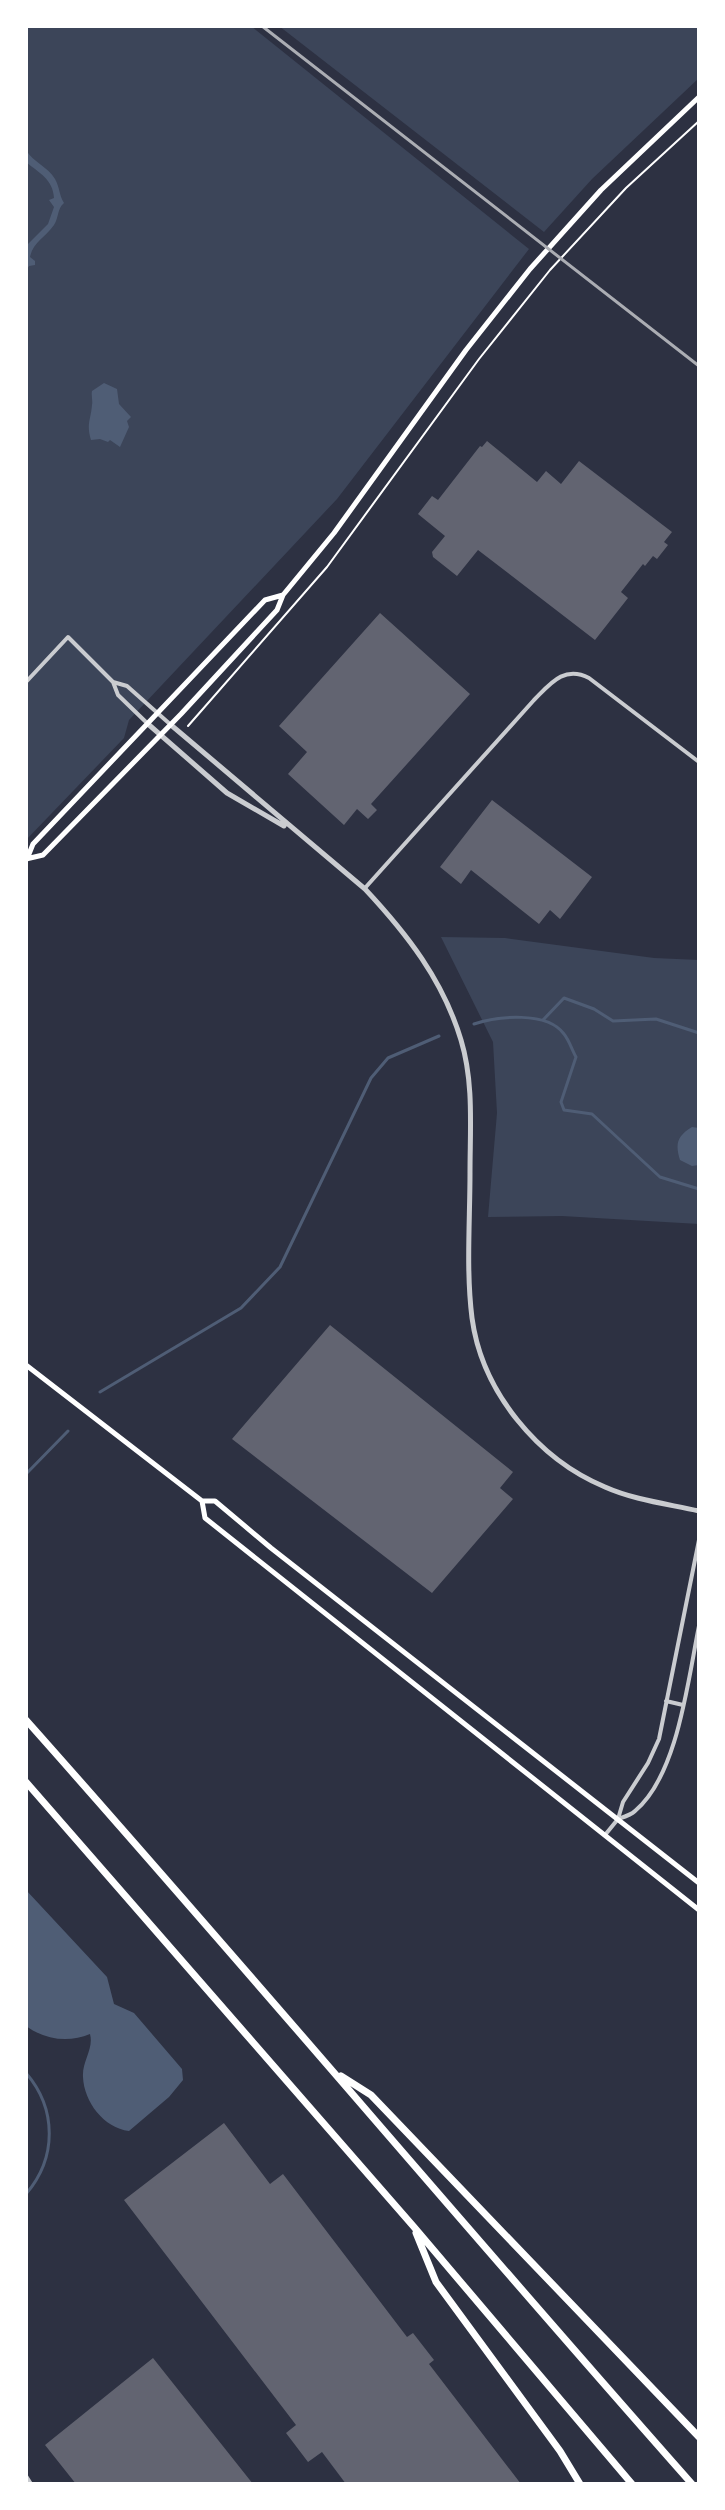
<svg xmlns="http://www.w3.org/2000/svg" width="725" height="2510" font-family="Helvetica,sans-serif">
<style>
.green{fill:#3c4559}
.water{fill:#4f5d75}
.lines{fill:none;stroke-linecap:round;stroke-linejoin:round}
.stream{stroke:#4f5d75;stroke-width:3}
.building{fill:#626471}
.path{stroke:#fff;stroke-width:2}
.minor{stroke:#caccd0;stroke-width:4}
.tertiary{stroke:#caccd0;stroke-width:5}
.secondary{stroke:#fff;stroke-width:5}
.motorway{stroke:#fff;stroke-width:7}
.rail{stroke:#abadb3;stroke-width:3}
</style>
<rect width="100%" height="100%" fill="#2d3142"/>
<path class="green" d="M26 26H251L529 249 337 499 129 720 124 738 26 840Z
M279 26H699V78L592 179 544 232Z
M441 937 505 938 654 958 699 960V1224L562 1216 488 1217 497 1113 493 1042Z"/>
<path class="water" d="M26 150C33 162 48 167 55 179 60 188 59 195 64 203 57 209 59 217 54 225 46 237 33 242 30 257L35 261V265L29 266 26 271 27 245 48 224 54 207 49 200 54 198C53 179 39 173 26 162Z
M104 383 117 389 119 404 131 417 127 421 129 427 120 447 110 440 108 442 100 439 91 440C86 424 91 419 92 405 93 400 91 396 92 391Z
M692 1127 699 1128V1165L692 1166 680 1160C675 1144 677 1136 692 1127Z
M26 1890 107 1977 114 2004 134 2013 182 2069 183 2080 169 2097 129 2131C104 2128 84 2102 83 2077 82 2061 94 2049 90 2034 69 2043 45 2040 26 2026Z"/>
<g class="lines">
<path class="stream" d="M543 1020 564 998 594 1009 613 1021 656 1019 699 1033
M474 1024C498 1016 547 1011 564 1034 569 1040 572 1050 576 1057L561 1102 564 1110 592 1114 660 1177 699 1189
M100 1392 241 1308 280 1267 371 1078 388 1058 439 1036
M26 1474 68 1431
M26 2073C57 2109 57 2158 26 2194"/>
</g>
<path class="building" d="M487 441 537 482 546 471 561 484 579 461 672 532 664 542 668 545 657 559 653 556 645 566 643 564 621 592 628 598 595 640 478 550 457 576 433 557 432 552 445 536 418 514 432 496 438 500 480 446 482 447Z
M380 613 470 694 371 804 377 810 368 819 357 809 344 825 288 774 307 752 279 726Z
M492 800 592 877 560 919 550 910 539 924 471 870 461 884 440 867Z
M330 1325 513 1472 500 1488 513 1499 432 1593 232 1439Z
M224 2123 270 2184 283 2174 407 2337 413 2333 434 2360 429 2364 521 2484H346L322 2452 308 2462 286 2433 296 2425 124 2200Z
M153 2358 253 2484H76L45 2445Z"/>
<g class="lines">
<path class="path" d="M188 726 327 567 479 359 550 270 626 188 699 121"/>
<path class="minor" d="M26 682 68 637 113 682 118 695 148 724
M113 682 127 686 171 725
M365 888 534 700C550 684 564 665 589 678L699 762
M666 1701 683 1705
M618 1819C624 1817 631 1815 635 1811 678 1775 688 1679 699 1626
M605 1835 618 1819 623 1802 648 1763 659 1739 699 1540
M26 2476 31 2484"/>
<path class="tertiary" d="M148 724 227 793 284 826
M171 725 365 889C407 934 443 980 461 1040 474 1083 470 1128 470 1173 470 1221 466 1270 472 1318 482 1392 538 1459 605 1487 634 1500 668 1504 699 1511"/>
<path class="secondary" d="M26 859 43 855 181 714 277 610 283 595 334 533 466 350 530 269 601 190 699 97
M27 859 33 844 265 600 283 595
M26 1365 202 1501H215L271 1548 699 1883
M202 1501 205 1518 699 1910"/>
<path class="motorway" d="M26 1720C251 1973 468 2231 692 2484
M26 1782 414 2227 632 2484
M341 2076 371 2095 699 2437
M416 2233 436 2282 560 2451 580 2484"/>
<path class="rail" d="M262 26 699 366"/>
</g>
<rect width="725" height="2510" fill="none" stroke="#ffffff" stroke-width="56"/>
</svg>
